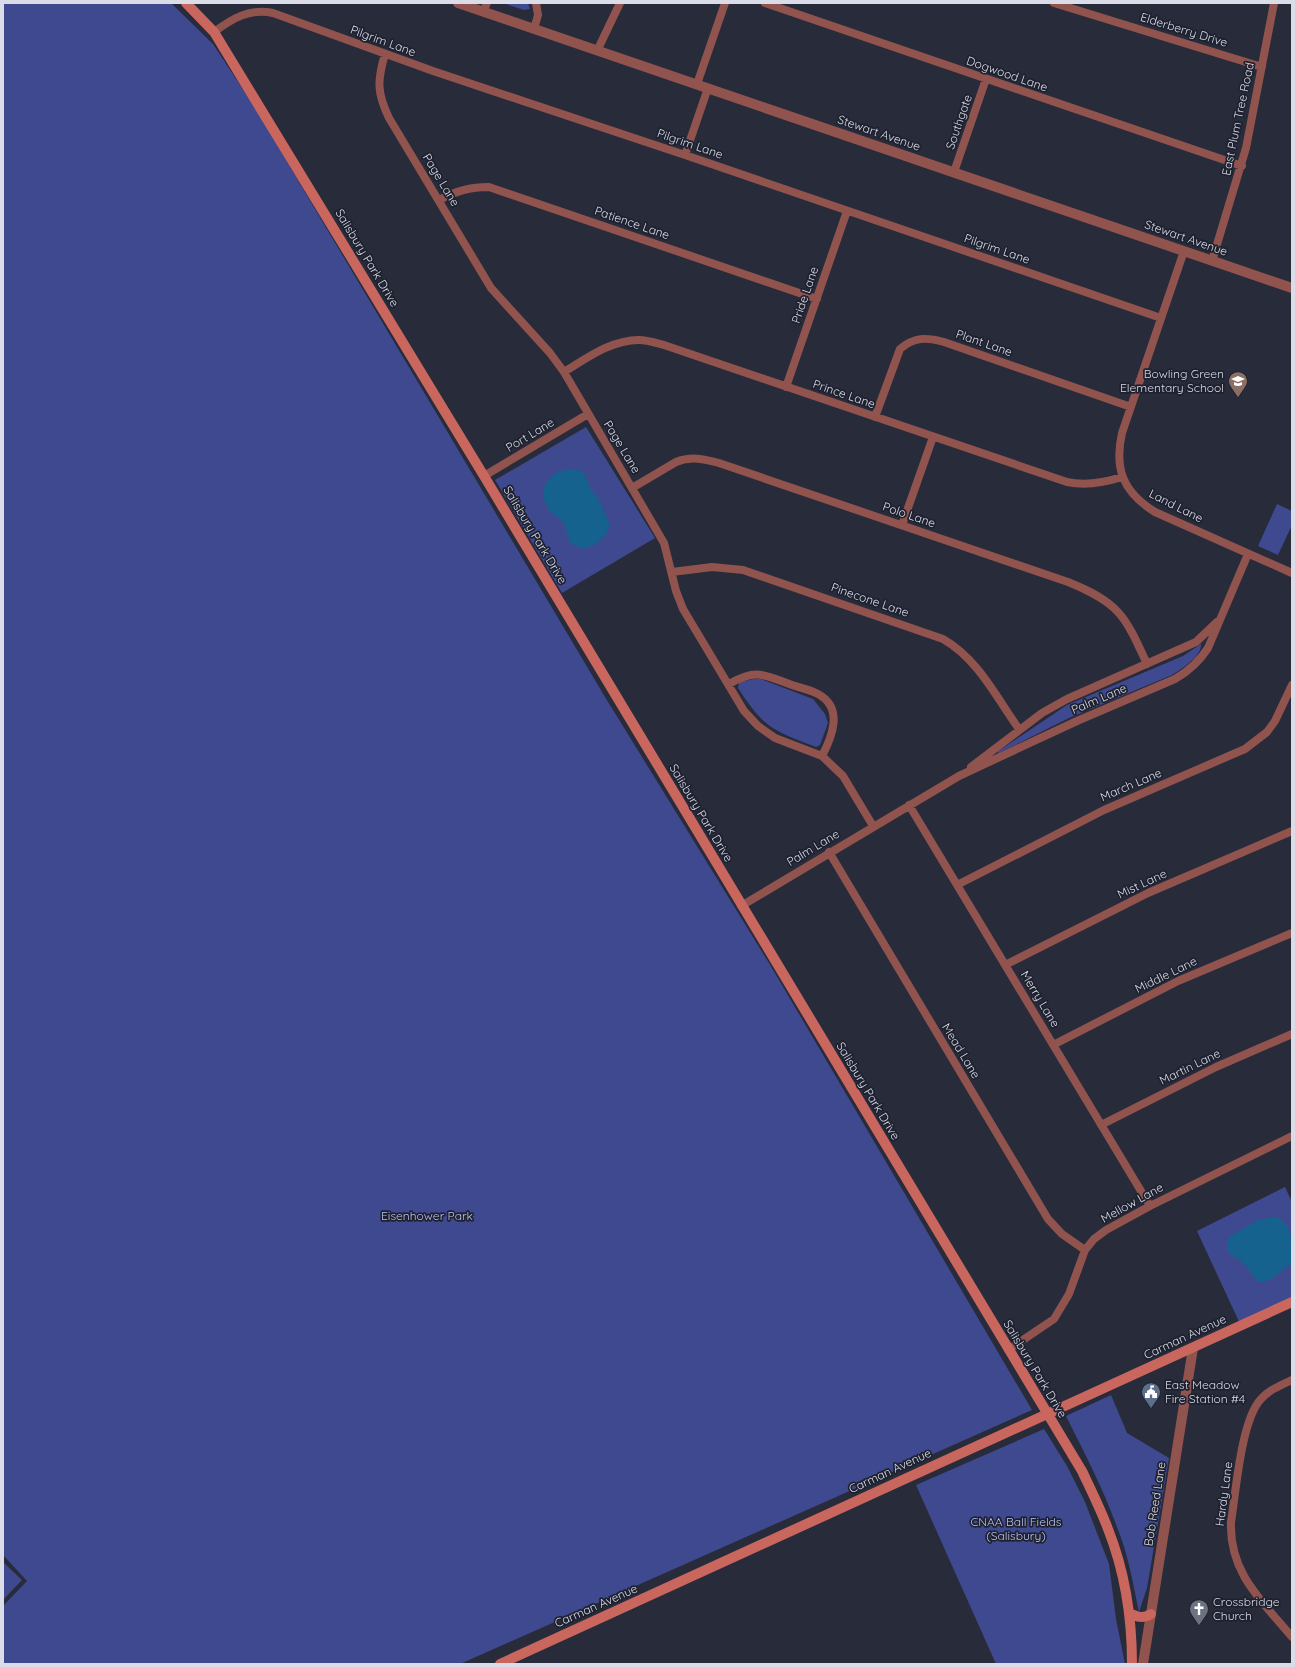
<svg xmlns="http://www.w3.org/2000/svg" width="1295" height="1667" font-family="Quicksand,sans-serif">
<style>
.green{fill:#3f4990}
.water{fill:#15628f}
.lines{fill:none;stroke-linecap:round;stroke-linejoin:round}
.minor{stroke:#91534d;stroke-width:8}
.tertiary{stroke:#91534d;stroke-width:10}
.secondary{stroke:#c9665e;stroke-width:10}
.labels{text-anchor:middle;stroke-width:3.5;stroke-linejoin:round;paint-order:stroke}
.street-label{font-size:12px;fill:#dadde7;stroke:#1e212f}
.poi-label{font-size:12px;fill:#dadde7;stroke:#1e212f;text-anchor:start}
.park-label{font-size:12px;fill:#bac4f0;stroke:#1e212f}
</style>
<rect width="100%" height="100%" fill="#282b3a"/>
<path class="green" d="M3 3H171L213 44 252 103 605 697 769 963 1032 1410 460 1664H3V1606L27 1581 3 1555Z
M503 3H528L530 9 524 10Z
M586 427 655 538 562 593 495 480Z
M1277 504 1292 511V525L1278 555 1258 546Z
M1201 644C1202 656 1182 669 1172 675L1069 718 999 753 997 752 1067 705 1183 656Z
M754 679H761L813 699 825 714 828 723 820 745 816 747C772 730 764 728 738 688L739 682Z
M1285 1187 1292 1202V1302L1241 1326 1197 1231Z
M1111 1395 1127 1433 1169 1458 1147 1588 1139 1612C1133 1583 1128 1554 1117 1527 1103 1488 1084 1452 1066 1416Z
M1044 1429 1067 1466 1085 1502 1109 1564 1116 1619 1125 1664H996L916 1485Z
M3 1562 22 1580 3 1600Z"/>
<path class="water" d="M569 469 578 470 584 473 590 488 599 500 610 525C605 540 598 543 584 549L570 543 566 529 562 520 550 512 543 497 545 484 555 473Z
M1275 1217C1295 1223 1292 1248 1292 1264 1281 1269 1271 1284 1258 1282 1253 1276 1250 1270 1244 1264 1234 1253 1223 1257 1229 1237L1258 1220Z"/>
<g class="lines">
<path class="minor" d="M765 3 1242 166
M1054 3 1262 67
M483 12 487 3
M534 29 538 15 536 3
M214 32C233 18 250 8 273 13L433 71 685 155 1161 318
M597 51 620 3
M385 54C377 81 377 93 389 118L491 288 550 353 564 372 664 543 676 591 683 609 744 711 758 726 775 738 822 756 843 776 873 826
M697 84 725 3
M685 155 708 88
M954 172 986 79
M439 200C456 191 470 187 489 187L817 299
M1184 251 1122 433C1114 469 1123 492 1155 512L1292 573
M1212 261 1246 148 1274 3
M564 372C587 358 611 340 639 340 647 340 656 343 664 345L1067 482C1086 486 1103 483 1122 477
M786 387 847 211
M875 417 900 349C914 337 926 337 944 342L1131 407
M484 476 588 414
M632 488 676 462C691 456 704 459 719 463L1068 582C1120 603 1125 616 1147 664
M902 525 933 437
M672 572 712 567 743 570 943 639C978 659 996 697 1019 729
M729 684C757 668 764 675 792 685 801 688 811 690 818 694 844 708 832 737 822 756
M971 767 1042 713 1067 699 1196 642 1217 622
M909 805 1150 1206
M829 852 1048 1219 1062 1234 1085 1250
M957 885 1104 810 1245 749 1267 732 1275 721 1292 685
M741 906 959 776 1077 721 1175 679C1189 671 1199 662 1208 648L1248 554
M1005 965 1148 893 1292 831
M1053 1045 1178 981 1292 933
M1101 1125 1216 1067 1292 1034
M1008 1350 1054 1319 1069 1294 1085 1250 1094 1239 1106 1230 1150 1206 1292 1136
M1292 1380C1281 1385 1269 1390 1261 1399 1241 1420 1236 1492 1231 1522 1229 1573 1262 1601 1292 1637"/>
<path class="tertiary" d="M458 3 1292 288
M1143 1664 1193 1348"/>
<path class="secondary" d="M186 3 214 32 484 476 1082 1471C1091 1490 1101 1510 1108 1529 1125 1572 1132 1619 1132 1664
M1129 1613C1137 1617 1143 1619 1151 1614
M500 1664 1292 1302"/>
</g>
<defs>
<g id="school-pin" transform="scale(1)"><path d="M0 17L-7.5 6A9.5 9.5 0 1 1 7.5 6Z" fill="#8d6e63" stroke="#1e212f"/><path d="M0-5L7-2L0 1L-7-2ZM-4 1L0 2.5L4 1V4Q0 6-4 4Z" fill="#fff"/></g>
<g id="civic-pin" transform="scale(1)"><path d="M0 17L-7.5 6A9.5 9.5 0 1 1 7.5 6Z" fill="#5c6f8a" stroke="#1e212f"/><path d="M-.6-6.5H3V-4.5H.6V-3L4-1V1h2V6H-6V1h2V-1L-.6-3ZM-1.2 2.5V6h2.4V2.5Z" fill="#fff"/></g>
<g id="church-pin" transform="scale(1)"><path d="M0 17L-7.5 6A9.5 9.5 0 1 1 7.5 6Z" fill="#6b7280" stroke="#1e212f"/><path d="M-1.2-6h2.4v3.5h3.3v2.4h-3.3V6h-2.4V-.1h-3.3v-2.4h3.3Z" fill="#fff"/></g>
</defs>
<g fill-rule="evenodd">
<use href="#school-pin" x="1238" y="381"/>
<use href="#civic-pin" x="1151" y="1392"/>
<use href="#church-pin" x="1199" y="1609"/>
</g>
<g class="labels">
<g class="street-label">
<text transform="translate(1184 30) rotate(17)" y="4">Elderberry Drive</text>
<text transform="translate(383 41) rotate(20)" y="4">Pilgrim Lane</text>
<text transform="translate(1007 74) rotate(19)" y="4">Dogwood Lane</text>
<text transform="translate(1238 119) rotate(-78)" y="4">East Plum Tree Road</text>
<text transform="translate(959 122) rotate(-71)" y="4">Southgate</text>
<text transform="translate(879 133) rotate(19)" y="4">Stewart Avenue</text>
<text transform="translate(690 144) rotate(19)" y="4">Pilgrim Lane</text>
<text transform="translate(441 180) rotate(59)" y="4">Page Lane</text>
<text transform="translate(632 223) rotate(19)" y="4">Patience Lane</text>
<text transform="translate(1186 238) rotate(19)" y="4">Stewart Avenue</text>
<text transform="translate(997 249) rotate(19)" y="4">Pilgrim Lane</text>
<text transform="translate(367 258) rotate(59)" y="4">Salisbury Park Drive</text>
<text transform="translate(805 295) rotate(-71)" y="4">Pride Lane</text>
<text transform="translate(984 343) rotate(19)" y="4">Plant Lane</text>
<text transform="translate(844 394) rotate(19)" y="4">Prince Lane</text>
<text transform="translate(530 435) rotate(-31)" y="4">Port Lane</text>
<text transform="translate(622 447) rotate(59)" y="4">Page Lane</text>
<text transform="translate(1176 506) rotate(27)" y="4">Land Lane</text>
<text transform="translate(909 515) rotate(19)" y="4">Polo Lane</text>
<text transform="translate(535 535) rotate(59)" y="4">Salisbury Park Drive</text>
<text transform="translate(870 600) rotate(19)" y="4">Pinecone Lane</text>
<text transform="translate(1099 699) rotate(-23)" y="4">Palm Lane</text>
<text transform="translate(1131 785) rotate(-23)" y="4">March Lane</text>
<text transform="translate(701 813) rotate(59)" y="4">Salisbury Park Drive</text>
<text transform="translate(813 848) rotate(-31)" y="4">Palm Lane</text>
<text transform="translate(1142 884) rotate(-25)" y="4">Mist Lane</text>
<text transform="translate(1166 975) rotate(-26)" y="4">Middle Lane</text>
<text transform="translate(1040 999) rotate(59)" y="4">Merry Lane</text>
<text transform="translate(961 1051) rotate(59)" y="4">Mead Lane</text>
<text transform="translate(1190 1067) rotate(-26)" y="4">Martin Lane</text>
<text transform="translate(868 1091) rotate(59)" y="4">Salisbury Park Drive</text>
<text transform="translate(1132 1203) rotate(-29)" y="4">Mellow Lane</text>
<text transform="translate(1185 1337) rotate(-25)" y="4">Carman Avenue</text>
<text transform="translate(1035 1369) rotate(59)" y="4">Salisbury Park Drive</text>
<text transform="translate(890 1471) rotate(-25)" y="4">Carman Avenue</text>
<text transform="translate(1224 1494) rotate(-82)" y="4">Hardy Lane</text>
<text transform="translate(1155 1504) rotate(-81)" y="4">Bob Reed Lane</text>
<text transform="translate(596 1606) rotate(-24)" y="4">Carman Avenue</text>
</g>
<g class="poi-label">
<text x="1224" y="378" text-anchor="end">Bowling Green<tspan x="1224" dy="14">Elementary School</tspan></text>
<text x="1165" y="1389">East Meadow<tspan x="1165" dy="14">Fire Station #4</tspan></text>
<text x="1213" y="1606">Crossbridge<tspan x="1213" dy="14">Church</tspan></text>
</g>
<g class="park-label">
<text x="427" y="1220">Eisenhower Park</text>
<text x="1016" y="1526">CNAA Ball Fields<tspan x="1016" dy="14">(Salisbury)</tspan></text>
</g>
</g>
<rect width="1295" height="1667" fill="none" stroke="#dadde7" stroke-width="8"/>
</svg>
